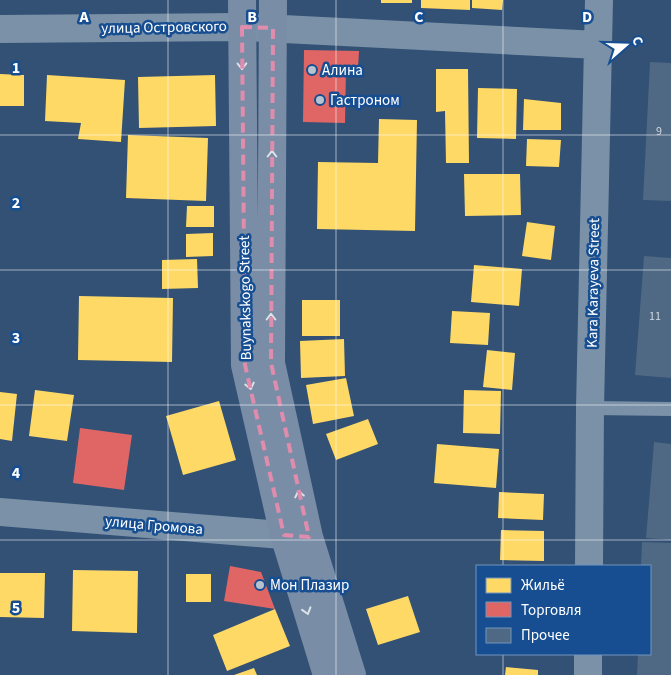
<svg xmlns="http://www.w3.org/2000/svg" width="671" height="675" font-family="'Source Sans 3',sans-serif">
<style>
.homes{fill:#ffd966}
.shops{fill:#e06666}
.building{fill:#4f6884}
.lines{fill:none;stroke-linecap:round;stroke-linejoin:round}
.service{stroke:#7a91a8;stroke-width:14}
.minor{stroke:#7a91a8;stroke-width:28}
.primary{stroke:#798da7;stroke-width:28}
.oneway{stroke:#dee2e9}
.marked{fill:none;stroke:#e08cad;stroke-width:4;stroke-dasharray:10 6;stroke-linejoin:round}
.grid{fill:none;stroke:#fff;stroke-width:1;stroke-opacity:0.55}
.poi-dot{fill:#b7c2cf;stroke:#164e91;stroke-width:2}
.labels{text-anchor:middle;stroke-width:5;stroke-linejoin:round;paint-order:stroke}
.number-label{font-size:12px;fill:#d3d9e0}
.street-label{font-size:15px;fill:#fff;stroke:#164e91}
.poi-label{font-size:15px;fill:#fff;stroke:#164e91;text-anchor:start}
.grid-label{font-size:16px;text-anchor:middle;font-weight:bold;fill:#fff;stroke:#164e91;stroke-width:5;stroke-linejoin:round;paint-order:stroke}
</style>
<rect width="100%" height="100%" fill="#325175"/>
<path class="homes" d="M381 0H412V3H381Z
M421 0H470V10L421 8Z
M472 0H503L502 10 472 8Z
M436 69H468L469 163H446L445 111 436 112Z
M0 74 24 75V106H0Z
M47 75 125 80 121 142 78 139 81 123 45 121Z
M215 75 216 126 139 128 138 77Z
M478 88 517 89 516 139 477 138Z
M524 99 561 103V130H523Z
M379 119 417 120 415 231 317 229 318 162 378 163Z
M128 135 208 138 206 201 126 198Z
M527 139 561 140 559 167 526 166Z
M464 174H520L521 215 465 216Z
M187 206H214V227H186Z
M527 222 555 226 551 260 522 256Z
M213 233V256L186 257V234Z
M197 259 198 288 162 289V260Z
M474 265 522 269 519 306 471 302Z
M79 296 173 298 172 362 78 360Z
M302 300H340V336H302Z
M452 311 490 313 488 345 450 343Z
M344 339 345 376 301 378 300 341Z
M487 350 515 353 512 390 483 387Z
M346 378 354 416 313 424 306 385Z
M35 390 74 395 67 441 29 436Z
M464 390 501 391 500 434 463 433Z
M0 392 17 394 12 441 0 439Z
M219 401 236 460 183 475 166 416Z
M368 419 378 444 336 460 326 434Z
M437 444 499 449 496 488 434 483Z
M499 492 544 494 543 520 498 518Z
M501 530 544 531V561L500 560Z
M73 570 138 571 137 633 72 631Z
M0 573H45L44 618 0 617Z
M186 574H211V602H186Z
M408 596 420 632 378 645 366 609Z
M275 609 290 646 227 671 213 635Z
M506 667 538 670V675H505Z
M254 668 257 675H234Z"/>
<path class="shops" d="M304 50 359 51 358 68H346L345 123 303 122Z
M80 428 132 435 124 490 73 483Z
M230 566 261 572 275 609 224 601Z"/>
<path class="building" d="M650 62 671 63V201L643 200Z
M644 256 671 258V378L635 375Z
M654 442 671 444V540L646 538Z
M642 542 671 543V675H637L638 654H650V566H641Z"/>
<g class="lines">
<path class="service" d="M590 408 671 409"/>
<path class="minor" d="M0 29 242 27 598 45
M0 512 307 537
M589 566 590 408 599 0
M588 675V654"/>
<path class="primary" d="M242 0 245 365 284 535 327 675
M273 0 271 363 309 537 352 675"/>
</g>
<defs><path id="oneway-chevron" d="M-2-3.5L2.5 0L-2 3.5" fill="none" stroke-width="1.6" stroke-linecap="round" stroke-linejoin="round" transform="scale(1.25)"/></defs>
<g class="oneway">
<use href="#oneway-chevron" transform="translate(242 66) rotate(89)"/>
<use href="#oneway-chevron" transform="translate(272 154) rotate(-90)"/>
<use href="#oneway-chevron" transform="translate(271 317) rotate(-90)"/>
<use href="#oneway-chevron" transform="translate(250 386) rotate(77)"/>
<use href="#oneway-chevron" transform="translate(299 494) rotate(-102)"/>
<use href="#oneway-chevron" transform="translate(307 611) rotate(73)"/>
</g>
<path class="marked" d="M242 27 273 28 271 363 309 537 284 535 245 365Z"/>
<path class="grid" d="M168 0V675M336 0V675M503 0V566M0 135H671M0 270H671M0 405H671M0 540H671M503 654V675"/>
<g class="poi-dot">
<circle cx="312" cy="70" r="5"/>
<circle cx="320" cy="100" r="5"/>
<circle cx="260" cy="585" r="5"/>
</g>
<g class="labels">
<g class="number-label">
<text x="659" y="135">9</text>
<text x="655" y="320">11</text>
</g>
<g class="street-label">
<text transform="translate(164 27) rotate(-1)" y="5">улица Островского</text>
<text transform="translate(593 283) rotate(-89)" y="5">Kara Karayeva Street</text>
<text transform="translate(245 298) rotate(-91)" y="5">Buynakskogo Street</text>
<text transform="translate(154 525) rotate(5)" y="5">улица Громова</text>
</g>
<g class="poi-label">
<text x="322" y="75">Алина</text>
<text x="330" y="105">Гастроном</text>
<text x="270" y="590">Мон Плазир</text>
</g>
</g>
<g class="grid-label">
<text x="84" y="22">A</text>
<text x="252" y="22">B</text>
<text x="419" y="22">C</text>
<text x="587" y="22">D</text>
<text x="16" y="73">1</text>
<text x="16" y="208">2</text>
<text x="16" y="343">3</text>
<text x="16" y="478">4</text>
<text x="16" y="613">5</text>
</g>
<rect x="476" y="565" width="175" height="90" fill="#164e91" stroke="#7395bd"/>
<rect x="486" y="578" width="25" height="15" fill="#ffd966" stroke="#7395bd"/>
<text x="521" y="590" font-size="15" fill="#ffffff">Жильё</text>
<rect x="486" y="602" width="25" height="15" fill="#e06666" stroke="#7395bd"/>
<text x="521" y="615" font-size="15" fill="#ffffff">Торговля</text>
<rect x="486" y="628" width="25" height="15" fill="#4f6884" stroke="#7395bd"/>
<text x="521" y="640" font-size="15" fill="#ffffff">Прочее</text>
<g transform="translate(626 45) rotate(70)" stroke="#164e91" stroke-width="4" paint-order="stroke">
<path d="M0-4L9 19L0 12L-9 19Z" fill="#ffffff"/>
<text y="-8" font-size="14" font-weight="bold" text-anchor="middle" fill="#ffffff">С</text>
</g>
</svg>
